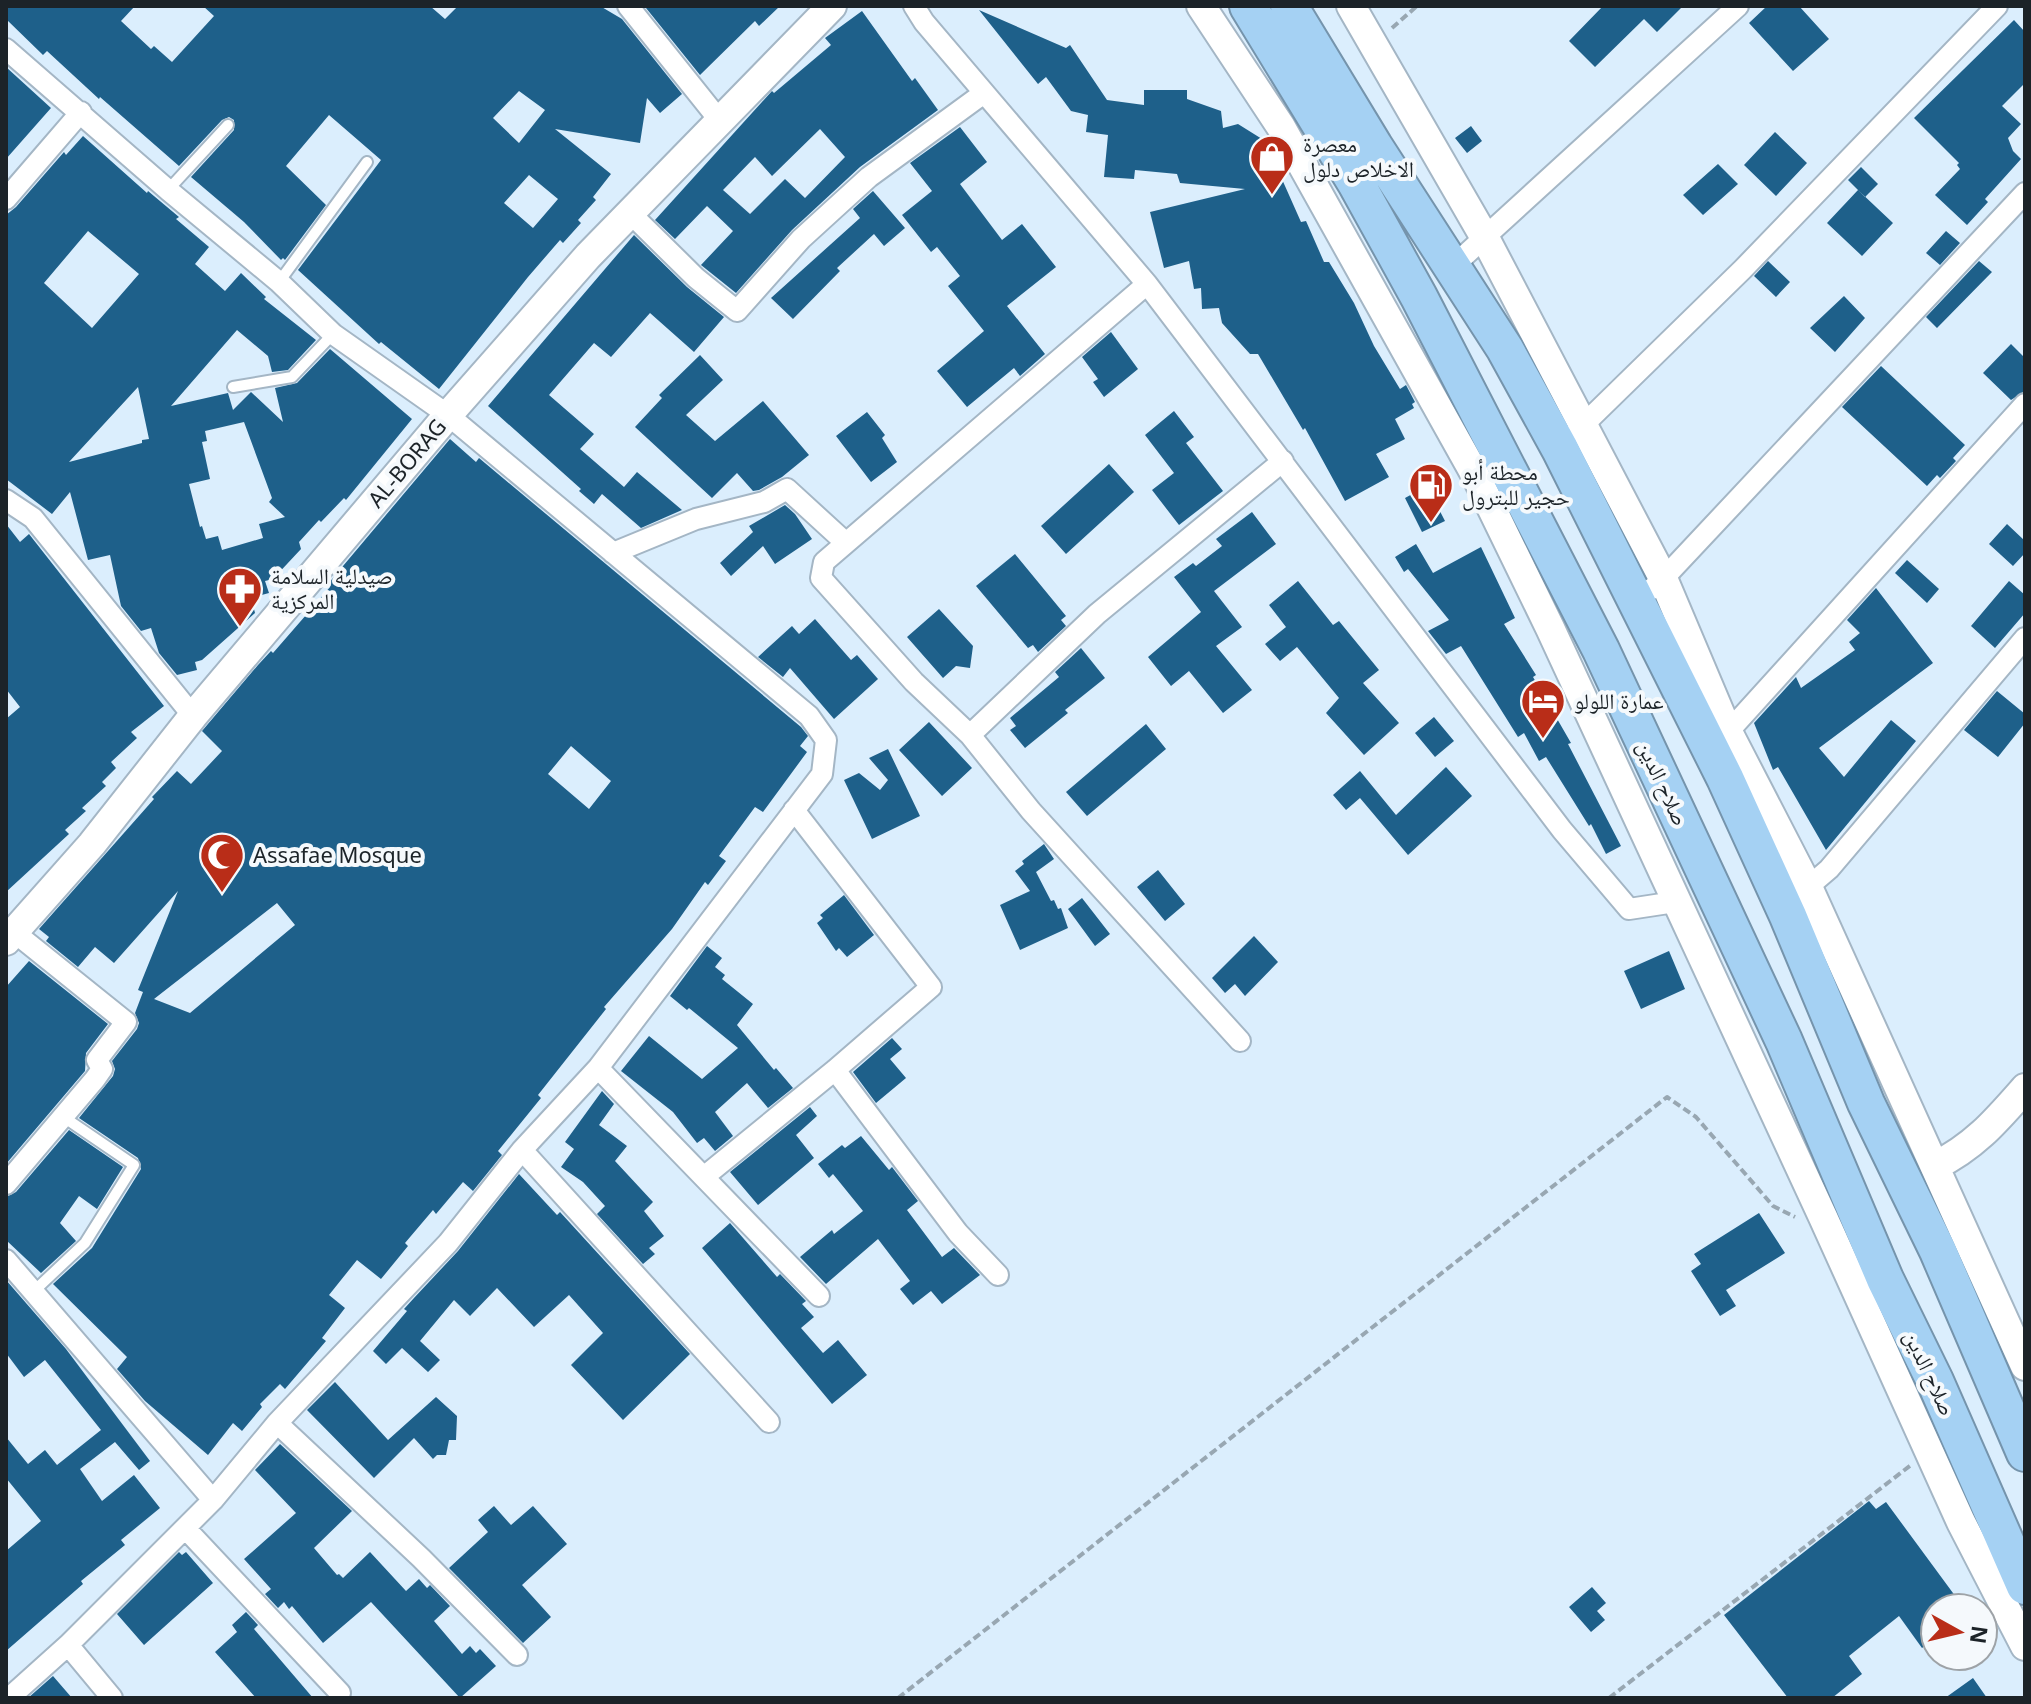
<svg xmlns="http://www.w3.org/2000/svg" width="2031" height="1704" font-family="'Noto Sans','Noto Naskh Arabic',sans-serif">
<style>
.building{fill:#1e608a;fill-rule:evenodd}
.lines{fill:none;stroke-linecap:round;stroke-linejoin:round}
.lane-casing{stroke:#a4b6c5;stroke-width:14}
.street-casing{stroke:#a4b6c5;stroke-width:24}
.secondary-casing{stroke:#a4b6c5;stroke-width:32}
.highway-casing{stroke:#7594ac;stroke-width:40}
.path{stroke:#98a7b2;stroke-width:4;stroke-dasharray:8 4;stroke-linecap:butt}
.lane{stroke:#fff;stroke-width:10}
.street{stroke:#fff;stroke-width:20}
.secondary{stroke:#fff;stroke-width:28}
.highway{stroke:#a5d1f3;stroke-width:36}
.labels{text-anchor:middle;stroke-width:8;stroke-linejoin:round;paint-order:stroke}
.poi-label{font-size:22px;fill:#1c2328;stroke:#f5f9fc;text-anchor:start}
.street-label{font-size:22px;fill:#1c2328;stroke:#f5f9fc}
</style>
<rect width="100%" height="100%" fill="#dbeefd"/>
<path class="building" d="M6 6H135L121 21 151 49 154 46 172 62 214 16 203 6H430L445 19 458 6H600L622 19 682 94 660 113 647 98 640 143 555 129 611 174 593 197 596 200 578 220 581 223 563 243 560 240 528 277 439 389 381 342 379 344 298 270 381 160 329 115 286 166 326 205 285 260 283 258 281 260 244 222 191 177 234 130V120L229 117 222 120 179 166 100 97 99 99 47 51 43 55 6 19ZM519 91 545 110 519 143 493 118ZM529 175 558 199 533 228 504 203Z
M648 6H780L759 26 755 21 700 75 646 8Z
M1603 6H1683L1657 32 1644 19 1595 67 1569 41Z
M1767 6H1799L1829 39 1793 71 1749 23Z
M979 10 1066 48 1070 45 1107 100 1144 105V90H1187V99L1221 111 1223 128 1238 124 1262 139 1270 163 1274 162 1279 178 1281 177 1301 222 1306 221 1324 262H1329L1354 303 1374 346 1400 389 1406 385 1415 402 1412 404 1414 408 1395 419 1405 439 1376 454 1389 477 1345 501 1305 428 1303 430 1258 354H1250L1222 323 1219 308 1202 309 1201 288 1194 289 1189 261 1164 268 1150 212 1245 189 1180 183 1177 174 1135 170 1134 179 1104 177 1108 135 1086 132 1088 115 1071 111 1046 77 1038 84Z
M862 11 912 81 915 78 938 110 860 167 792 230 736 293 701 265 733 231 707 206 675 239 655 220 772 91 774 93 831 45 825 38ZM820 129 845 157 805 198 785 179 750 214 723 190 755 157 772 176Z
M2014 20 2025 32V83L2002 106 2021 124 2008 138 2013 151 2021 159 1985 199 1988 202 1967 225 1935 195 1960 169 1957 165 1959 163 1914 118Z
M6 67 51 108 6 159Z
M1471 126 1482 141 1467 153 1455 138Z
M960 127 987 162 960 184 1002 240 1022 224 1056 267 1007 306 1045 354 1020 376 1014 368 967 407 937 371 984 331 948 286 960 276 937 247 931 252 902 215 932 191 910 163Z
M1775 132 1807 163 1776 196 1744 165Z
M83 136 147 193 148 191 179 217 176 219 209 247 195 264 225 291 241 273 266 297 264 299 316 340 288 370 272 372 268 356 237 330 171 406 228 393 233 410 251 392 283 422 275 388 297 383 330 349 412 419 346 500 344 498 321 522 319 520 299 542 301 549 273 579 265 581 269 593 258 596 259 599 252 601 255 613 202 660 195 662 197 670 177 675 159 653 151 628 141 631 121 606 110 555 88 560 70 492 52 514 6 479V215L16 207 64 152 66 155ZM88 231 139 274 92 328 44 283ZM138 387 149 439 142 440V443L69 462ZM244 422 272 498 269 502 285 517 259 524 263 538 222 550 218 536 206 539 202 526 200 527 189 484 210 479 202 442 207 441 205 431Z
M1718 164 1738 184 1703 215 1683 195Z
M1861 167 1878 184 1865 197 1848 180Z
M1858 190 1893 223 1862 256 1827 223Z
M873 191 905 228 884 246 874 234 837 268 840 271 793 319 771 298 860 218 853 209Z
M1946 231 1960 243 1940 265 1926 253Z
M634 235 687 287 724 317 694 352 650 313 611 357 594 343 549 395 594 434 580 449 624 487 637 472 682 510 641 528 602 494 594 504 579 491 581 489 488 406Z
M1768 261 1790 282 1776 297 1754 276Z
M1979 261 1992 272 1937 328 1926 317Z
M1844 296 1865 318 1835 352 1810 328Z
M1111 332 1138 369 1104 397 1093 382 1098 379 1082 357Z
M2011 344 2025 358V391L2011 400 1983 373Z
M700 355 723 380 686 415 715 441 763 401 809 455 782 477 759 490 753 491 737 473 712 498 635 427 662 398 659 395Z
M1881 366 1965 445 1953 458 1956 461 1940 478 1937 475 1927 486 1842 407Z
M1174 411 1194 437 1186 443 1223 491 1179 525 1152 490 1174 473 1145 435Z
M867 412 885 435 882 438 897 462 871 482 836 436Z
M450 439 476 462 479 458 801 727 808 736 800 746 807 752 763 812 755 807 719 856 726 861 708 885 705 882 672 929 604 1007 606 1009 538 1095 541 1098 498 1151 502 1155 473 1191 463 1182 436 1214 433 1210 405 1243 408 1246 381 1279 357 1260 329 1295 345 1308 322 1338 326 1341 285 1389 280 1384 260 1404 262 1407 242 1431 233 1423 208 1455 145 1401 117 1369 127 1357 53 1284 92 1248 141 1169 138 1158 79 1118 113 1076 115 1069 112 1061 137 1029 139 1023 135 1013 143 992 138 990 178 891 114 963 95 947 78 967 46 941 49 937 39 929 154 799 152 797 177 771 191 784 222 751 202 731 258 665 271 651 273 653 313 607 330 587 327 585ZM571 746 611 781 589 809 548 774ZM277 903 295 925 190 1013 154 999Z
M1109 464 1134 492 1066 554 1041 526Z
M1427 486 1445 521 1422 532 1405 498Z
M785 505 795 514 812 539 775 564 763 546 731 576 720 563 753 532 749 526Z
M1252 512 1276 544 1214 591 1242 627 1216 646 1252 690 1223 713 1189 671 1171 686 1148 657 1201 612 1174 577 1193 563 1196 566 1222 546 1216 539Z
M6 524 20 542 29 534 164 706 131 732 137 738 111 762 116 768 102 782 106 786 82 808 86 811 65 830 69 834 6 892V719L20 707 6 689Z
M2007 524 2025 541V553L2013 566 1989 544Z
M1416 544 1433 573 1481 547 1515 618 1504 624 1536 675 1533 677 1571 743 1568 744 1621 846 1606 854 1591 824 1589 826 1546 757 1539 761 1524 733 1518 737 1461 646 1446 654 1428 631 1449 620 1408 569 1404 572 1395 557Z
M1015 554 1066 616 1061 620 1066 626 1038 652 1033 645 1028 648 976 586Z
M1907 560 1939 589 1927 603 1895 573Z
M1298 581 1333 625 1339 621 1379 670 1363 683 1399 723 1364 755 1326 713 1339 698 1297 647 1280 661 1265 644 1286 627 1269 605Z
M2009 581 2025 595V613L1995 648 1971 626Z
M1876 588 1933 663 1819 748 1844 777 1891 720 1916 741 1826 850 1778 767 1773 770 1754 723 1796 677 1801 688 1855 650 1849 642 1860 633 1847 620Z
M939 609 973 646 970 668 956 666 943 678 907 637Z
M815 619 851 660 857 655 878 679 834 719 790 668 783 677 758 657 792 626 799 634Z
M1081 648 1105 678 1065 710 1068 713 1025 748 1010 730 1016 726 1010 718 1059 677 1055 672Z
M1997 691 2025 714V723L1998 757 1964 730Z
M1434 717 1454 741 1435 757 1415 733Z
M929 722 972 768 942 796 899 750Z
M1146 724 1166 749 1087 816 1066 792Z
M888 749 920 816 872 839 844 780 859 773 880 790 888 780 869 758Z
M1446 767 1472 796 1408 855 1360 798 1346 810 1333 795 1360 771 1396 815Z
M1044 844 1054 859 1036 872 1051 901 1054 900 1058 909 1061 908 1068 928 1020 950 1000 905 1030 891 1015 871 1024 864 1022 861Z
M1158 870 1185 904 1165 921 1137 887Z
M844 895 874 935 847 957 839 948 836 951 817 923 823 918 820 915Z
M1082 898 1110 934 1095 946 1068 909Z
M1254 936 1278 962 1245 996 1235 984 1225 993 1212 978Z
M707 946 722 958 715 967 725 975 722 979 753 1004 737 1025 774 1070 776 1068 793 1088 768 1108 747 1083 715 1112 733 1136 715 1151 704 1138 697 1143 673 1112 621 1071 649 1036 702 1079 738 1048 689 1008 687 1010 670 996Z
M1669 951 1685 989 1641 1009 1624 971Z
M29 961 108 1024 86 1053 85 1071 6 1164V987Z
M892 1038 902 1049 890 1059 906 1078 876 1103 853 1072Z
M602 1091 614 1104 599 1125 627 1146 615 1161 653 1202 644 1211 664 1236 649 1248 655 1254 643 1264 597 1214 605 1206 583 1182 561 1167 574 1149 565 1142Z
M810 1107 817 1116 796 1135 814 1158 758 1205 730 1172Z
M69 1130 123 1167 97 1209 79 1196 60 1223 76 1241 41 1273 6 1240V1197L16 1192Z
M861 1136 889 1170 892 1167 918 1201 907 1210 942 1257 954 1248 980 1275 942 1304 931 1291 913 1305 900 1289 910 1281 878 1239 826 1284 800 1257 832 1230 834 1234 863 1211 833 1174 829 1178 818 1164 842 1145 845 1148Z
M519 1174 557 1215 560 1212 690 1354 623 1420 571 1365 603 1333 569 1295 534 1327 497 1288 470 1316 454 1300 420 1341 440 1360 428 1372 402 1348 386 1364 373 1351 407 1311 404 1309 414 1298 458 1251Z
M1759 1213 1785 1253 1726 1290 1736 1306 1720 1316 1691 1271 1701 1264 1694 1254Z
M730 1223 777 1277 780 1274 806 1301 802 1304 814 1317 801 1328 823 1353 838 1340 867 1375 832 1404 702 1248Z
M6 1280 66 1349 150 1461 139 1470 115 1442 80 1469 102 1501 134 1475 160 1508 121 1540 125 1545 81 1581 83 1584 6 1651V1551L41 1521 6 1478V1437L28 1464 45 1450 57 1465 101 1430 45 1360 24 1377 6 1353Z
M335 1382 388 1440 436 1397 457 1416 456 1440H449L446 1455H437L433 1459 414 1438 374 1478 307 1410Z
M280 1444 352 1511 314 1548 337 1575 339 1574 343 1578 370 1552 406 1591 419 1579 427 1588 430 1585 450 1606 434 1621 462 1654 470 1646 476 1653 480 1649 496 1666 460 1698 371 1602 323 1643 292 1606 289 1609 284 1602 278 1608 265 1594 271 1589 244 1559 296 1513 255 1470Z
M1869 1501 1876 1509 1886 1502 1964 1608H1935V1638L1922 1648 1899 1616 1849 1656 1862 1674 1832 1698H1788L1724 1615Z
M494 1506 511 1525 533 1506 567 1544 522 1585 551 1617 523 1643 449 1568 488 1532 478 1520Z
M179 1552 182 1555 186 1552 213 1583 144 1645 117 1614Z
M1592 1587 1606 1603 1597 1611 1605 1620 1591 1632 1569 1607Z
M246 1612 258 1625 254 1629 313 1698H256L215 1652 237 1632 232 1625Z
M53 1676 72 1698H28Z
M1973 1678 1987 1698H1945Z"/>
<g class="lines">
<g class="lane-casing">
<path id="lane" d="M168 190 228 125
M279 282 367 162
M233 387 292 377 333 334
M33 1292 85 1243 134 1165 62 1116"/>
</g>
<g class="street-casing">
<path id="street" d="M628 6 720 121
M914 6 924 22 1147 284 1562 830 1629 909 1675 902
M6 49 168 190 279 282 333 334 448 415 809 716 826 740 822 774 598 1068 522 1150 448 1243 277 1423 213 1500 68 1645 9 1698
M6 199 81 112
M630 213 696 278 737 311 801 239 869 177 984 93
M1452 267 1738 6
M1147 284 824 562 821 578 914 682 970 735 1031 811 1240 1041
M1576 432 1743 269 1997 6
M6 500 33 518 193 716
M613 553 696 519 764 502 787 489 846 543
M1636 602 1663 579 2025 193
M1728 732 2025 404
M970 735 1097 614 1283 461
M1808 887 1829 869 2025 638
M598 1068 819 1296
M835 1070 958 1233 998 1275
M522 1150 769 1422
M705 1176 835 1070 931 987 794 810
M6 1184 95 1079 102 1069 97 1060 126 1022 14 932
M6 1260 213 1500
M277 1423 421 1558 517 1655
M185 1528 340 1693
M68 1645 112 1698"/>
</g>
<g class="secondary-casing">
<path id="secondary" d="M1201 6 1281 127 1476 476 1550 628 1823 1217 1961 1522 2025 1646
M1351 6 1485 238 1662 576 1728 732 1808 887 2025 1366
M6 941 92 844 193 716 448 415 588 256 832 6
M1935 1166C1975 1146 1996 1121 2025 1088"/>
</g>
<g class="highway-casing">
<path id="highway" d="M1248 6 1356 183 1419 297 1601 650 1784 1041 1885 1279 1935 1381 2025 1586
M1289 6 1374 146 1505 349 1560 449 1725 778 1788 916 1866 1103 1938 1251 2025 1453"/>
</g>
<path class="path" d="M1392 28 1417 6
M898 1698 1667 1097 1696 1117 1773 1206 1795 1217
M1609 1698 1911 1465"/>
<use href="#lane" class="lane"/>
<use href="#street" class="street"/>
<use href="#secondary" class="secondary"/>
<use href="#highway" class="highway"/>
</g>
<defs>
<g id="shop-pin" transform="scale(2.3)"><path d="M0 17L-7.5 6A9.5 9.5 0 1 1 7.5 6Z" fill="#b92d18" stroke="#f5f9fc"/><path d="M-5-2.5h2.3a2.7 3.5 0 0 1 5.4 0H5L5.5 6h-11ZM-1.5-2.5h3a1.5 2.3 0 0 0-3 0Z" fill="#fff"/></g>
<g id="fuel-pin" transform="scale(2.3)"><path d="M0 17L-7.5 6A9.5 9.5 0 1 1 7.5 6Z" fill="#b92d18" stroke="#f5f9fc"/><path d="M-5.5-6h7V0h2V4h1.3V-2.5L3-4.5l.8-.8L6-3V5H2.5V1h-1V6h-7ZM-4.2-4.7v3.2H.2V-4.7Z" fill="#fff"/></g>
<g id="pharmacy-pin" transform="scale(2.3)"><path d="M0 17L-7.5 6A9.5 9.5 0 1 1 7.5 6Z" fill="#b92d18" stroke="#f5f9fc"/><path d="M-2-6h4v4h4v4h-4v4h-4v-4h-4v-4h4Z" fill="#fff"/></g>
<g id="hotel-pin" transform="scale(2.3)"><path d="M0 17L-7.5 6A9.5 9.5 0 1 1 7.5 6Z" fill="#b92d18" stroke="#f5f9fc"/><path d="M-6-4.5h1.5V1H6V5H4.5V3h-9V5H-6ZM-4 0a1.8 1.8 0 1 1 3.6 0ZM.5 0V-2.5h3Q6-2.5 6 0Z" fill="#fff"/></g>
<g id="mosque-pin" transform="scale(2.3)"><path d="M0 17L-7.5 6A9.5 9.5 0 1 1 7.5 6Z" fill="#b92d18" stroke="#f5f9fc"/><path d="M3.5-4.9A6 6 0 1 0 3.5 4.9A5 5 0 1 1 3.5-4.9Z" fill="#fff"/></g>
</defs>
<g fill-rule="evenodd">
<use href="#shop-pin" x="1272" y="157"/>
<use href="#fuel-pin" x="1431" y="485"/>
<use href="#pharmacy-pin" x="240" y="589"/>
<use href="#hotel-pin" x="1543" y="701"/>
<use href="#mosque-pin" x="222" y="855"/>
</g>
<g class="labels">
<g class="poi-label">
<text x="1303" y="152">معصرة<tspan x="1303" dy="25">الاخلاص دلول</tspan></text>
<text x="1462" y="480">محطة أبو<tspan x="1462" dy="25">حجير للبترول</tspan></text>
<text x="271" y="584">صيدلية السلامة<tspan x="271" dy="25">المركزية</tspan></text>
<text x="1574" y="709">عمارة اللولو</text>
<text x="253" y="863">Assafae Mosque</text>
</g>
<g class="street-label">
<text transform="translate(407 463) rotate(-50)" y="8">AL-BORAG</text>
<text transform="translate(1663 783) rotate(65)" y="8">صلاح الدين</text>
<text transform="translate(1930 1373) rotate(65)" y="8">صلاح الدين</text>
</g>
</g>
<rect width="2031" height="1704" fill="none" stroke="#1c2328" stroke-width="16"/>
<g transform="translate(1959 1632) rotate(98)"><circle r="38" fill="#f5f9fc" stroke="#9ea3a7" stroke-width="2"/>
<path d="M0-6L14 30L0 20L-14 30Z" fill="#b92d18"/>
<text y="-12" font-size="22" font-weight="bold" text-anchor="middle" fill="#1c2328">N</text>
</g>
</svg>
